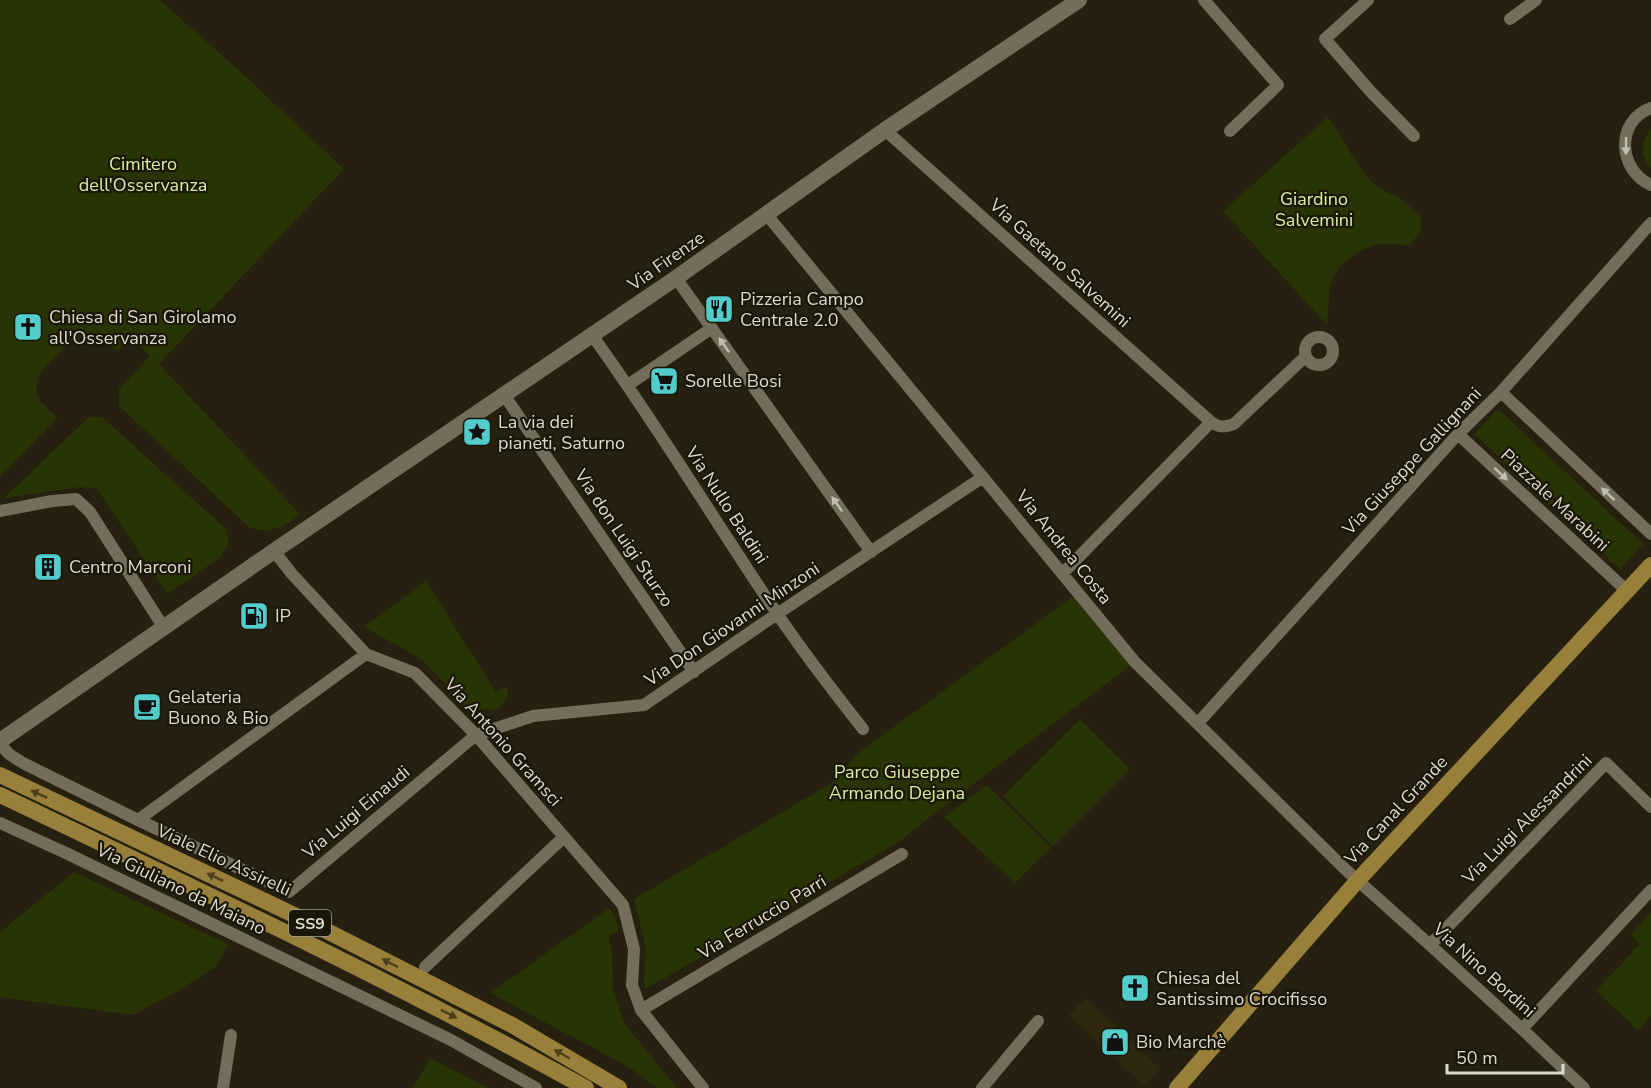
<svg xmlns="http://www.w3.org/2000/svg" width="1651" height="1088" font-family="'Nunito Sans',sans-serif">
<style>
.built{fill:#2e280f}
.green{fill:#283404}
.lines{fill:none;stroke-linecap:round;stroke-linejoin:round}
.minor{stroke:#736e5b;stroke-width:12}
.tertiary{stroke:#736e5b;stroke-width:16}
.primary{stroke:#987f3a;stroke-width:16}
.oneway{fill:#c2beb1}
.oneway2{fill:#4d411b}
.labels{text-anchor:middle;stroke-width:4.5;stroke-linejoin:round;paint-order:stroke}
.shield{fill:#1b1706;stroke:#a29f92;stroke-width:1.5}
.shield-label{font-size:16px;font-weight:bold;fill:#dcd9ce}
.park-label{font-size:18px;fill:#d6f0a2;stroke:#1b1706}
.street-label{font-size:18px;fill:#dcd9ce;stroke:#1b1706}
.poi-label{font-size:18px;fill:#dcd9ce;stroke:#1b1706;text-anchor:start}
</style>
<rect width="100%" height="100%" fill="#25200f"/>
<path class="built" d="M1086 998 1160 1069 1144 1086 1069 1015Z"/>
<path class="green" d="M0 0H160L244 75 344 169 159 364 300 514 282 527 265 531 249 527 119 406V389L150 356 131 337 118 351 103 339 88 334 70 341 40 373 36 389 40 401 57 418 0 477Z
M1328 117C1345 139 1355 168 1377 186 1382 191 1391 193 1398 197 1407 203 1414 211 1422 219L1420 233 1409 245 1377 244 1356 253 1341 265 1330 284 1327 325 1223 211Z
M1651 130V168C1640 156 1640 141 1651 130Z
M1498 409 1643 544 1620 569 1474 434Z
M89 417H102L226 529 229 543 221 557 167 594 97 489 80 487 4 498Z
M426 581 496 692 506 686 508 690 507 697 499 709C475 710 468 711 449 695L453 691 421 659 364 627Z
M1078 593 1135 662 913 830 902 840 646 989 644 980 646 948 634 899 832 783 858 753Z
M1080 719 1130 769 1053 846 1003 796Z
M987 785 1051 848 1015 883 944 817Z
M74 872 228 944 216 967 176 992 133 1015 0 997V932Z
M609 908 615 916 619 931 609 935 612 954 613 989 624 1023 677 1088H657L627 1066 490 993Z
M1651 913V1016L1638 1030 1596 991 1640 944 1631 934Z
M430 1058 489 1088H413Z"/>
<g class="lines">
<path class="minor" d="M1204 0 1278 85 1230 131
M1368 0 1325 39 1371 92 1414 136
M1510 19 1536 0
M1651 108C1615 121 1618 170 1651 185
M885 130 1211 422 1062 574
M767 215 1135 662 1346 870 1430 945 1522 1029 1584 1088
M676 278 871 552
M592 335C657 425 714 520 776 612 803 652 833 691 863 729
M1305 351a14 14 0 1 1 28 0a14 14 0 1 1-28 0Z
M628 385 712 328
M1501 392 1651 534
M504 395 694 672
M1211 422C1219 428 1225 427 1234 424L1306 356
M1458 434 1627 591
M0 511 52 501 76 499 90 512 164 628
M274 551 292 574 366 654 415 673 476 735 623 905 634 949 632 985 641 1010 703 1088
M1198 723 1458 434 1501 392 1651 223
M0 744 9 754 23 763 138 820 289 892 476 735 533 716 644 705 777 614 983 477
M138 820 366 654
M0 823 66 853 451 1040 536 1088
M1430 945 1606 763 1651 807
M425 967 564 837
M641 1010 902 854
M1522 1029 1651 890
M223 1088 231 1035
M982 1088 1038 1021"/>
<path class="tertiary" d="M0 741 274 551 676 278 885 130 1079 0"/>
<path class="primary" d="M0 775 313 924 512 1025 619 1088
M0 795C197 889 395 982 586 1088
M1177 1088 1358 880 1651 565"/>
</g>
<defs><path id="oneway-solid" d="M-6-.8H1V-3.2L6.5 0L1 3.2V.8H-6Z" transform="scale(1.5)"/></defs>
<g class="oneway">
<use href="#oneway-solid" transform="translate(1626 146) rotate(90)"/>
<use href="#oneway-solid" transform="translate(724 345) rotate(-125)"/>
<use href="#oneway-solid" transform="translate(1501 474) rotate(43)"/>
<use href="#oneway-solid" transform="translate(1608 494) rotate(-137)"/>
<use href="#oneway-solid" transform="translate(837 504) rotate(-125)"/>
</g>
<g class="oneway2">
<use href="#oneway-solid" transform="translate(39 794) rotate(-155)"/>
<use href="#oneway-solid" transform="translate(215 877) rotate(-155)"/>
<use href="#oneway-solid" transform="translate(390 963) rotate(-153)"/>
<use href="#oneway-solid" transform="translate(449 1014) rotate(27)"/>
<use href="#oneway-solid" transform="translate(562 1054) rotate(-150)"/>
</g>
<defs>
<g id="restaurant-square" transform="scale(1.5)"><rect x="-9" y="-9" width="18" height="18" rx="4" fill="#53cdca" stroke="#1b1706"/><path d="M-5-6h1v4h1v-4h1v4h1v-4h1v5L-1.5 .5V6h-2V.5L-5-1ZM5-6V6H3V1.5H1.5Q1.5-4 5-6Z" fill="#111"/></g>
<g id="church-square" transform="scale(1.5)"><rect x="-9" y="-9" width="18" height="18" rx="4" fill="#53cdca" stroke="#1b1706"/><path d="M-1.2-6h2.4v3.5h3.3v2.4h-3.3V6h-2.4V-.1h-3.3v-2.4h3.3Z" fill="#111"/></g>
<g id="supermarket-square" transform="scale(1.5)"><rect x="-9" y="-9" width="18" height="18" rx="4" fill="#53cdca" stroke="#1b1706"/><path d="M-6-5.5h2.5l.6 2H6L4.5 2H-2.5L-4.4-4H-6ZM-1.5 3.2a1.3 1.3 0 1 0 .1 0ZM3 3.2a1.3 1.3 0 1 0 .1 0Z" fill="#111"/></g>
<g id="sight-square" transform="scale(1.5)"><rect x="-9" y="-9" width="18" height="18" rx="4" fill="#53cdca" stroke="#1b1706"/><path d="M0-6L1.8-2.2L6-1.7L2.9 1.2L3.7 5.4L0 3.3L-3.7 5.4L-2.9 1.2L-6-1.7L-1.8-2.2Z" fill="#111"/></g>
<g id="building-square" transform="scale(1.5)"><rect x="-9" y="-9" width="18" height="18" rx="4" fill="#53cdca" stroke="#1b1706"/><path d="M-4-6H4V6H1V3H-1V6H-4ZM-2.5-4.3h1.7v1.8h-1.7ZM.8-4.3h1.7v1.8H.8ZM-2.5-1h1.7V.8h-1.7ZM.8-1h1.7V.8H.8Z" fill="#111"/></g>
<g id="fuel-square" transform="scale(1.5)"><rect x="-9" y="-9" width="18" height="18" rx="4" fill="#53cdca" stroke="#1b1706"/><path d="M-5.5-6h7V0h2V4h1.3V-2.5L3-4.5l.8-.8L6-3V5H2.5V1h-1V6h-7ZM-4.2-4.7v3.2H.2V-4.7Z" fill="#111"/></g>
<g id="cafe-square" transform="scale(1.5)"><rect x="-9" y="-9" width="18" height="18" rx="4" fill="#53cdca" stroke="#1b1706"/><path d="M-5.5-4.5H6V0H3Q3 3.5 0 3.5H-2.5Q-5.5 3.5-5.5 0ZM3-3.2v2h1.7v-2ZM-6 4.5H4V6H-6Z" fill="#111"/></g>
<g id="shop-square" transform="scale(1.5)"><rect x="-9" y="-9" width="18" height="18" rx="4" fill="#53cdca" stroke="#1b1706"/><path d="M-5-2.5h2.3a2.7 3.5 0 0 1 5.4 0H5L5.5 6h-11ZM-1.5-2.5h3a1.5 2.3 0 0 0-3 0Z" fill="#111"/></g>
</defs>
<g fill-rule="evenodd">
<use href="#restaurant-square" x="719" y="309"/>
<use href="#church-square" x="28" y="327"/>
<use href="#supermarket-square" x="664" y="381"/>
<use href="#sight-square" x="477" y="432"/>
<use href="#building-square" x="48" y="567"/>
<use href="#fuel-square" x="254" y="616"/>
<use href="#cafe-square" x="147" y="707"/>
<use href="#church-square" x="1135" y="988"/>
<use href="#shop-square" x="1115" y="1042"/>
</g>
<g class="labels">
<rect class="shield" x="289" y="910" width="42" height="26" rx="4.5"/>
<g class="shield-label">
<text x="310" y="929">SS9</text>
</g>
<g class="park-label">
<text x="143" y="170">Cimitero<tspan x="143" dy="21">dell'Osservanza</tspan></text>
<text x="1314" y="205">Giardino<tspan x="1314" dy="21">Salvemini</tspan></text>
<text x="897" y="778">Parco Giuseppe<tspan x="897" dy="21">Armando Dejana</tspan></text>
</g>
<g class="street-label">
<text transform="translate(666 261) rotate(-35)" y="6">Via Firenze</text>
<text transform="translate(1060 263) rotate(42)" y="6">Via Gaetano Salvemini</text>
<text transform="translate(1412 461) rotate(-47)" y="6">Via Giuseppe Gallignani</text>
<text transform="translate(1555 500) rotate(43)" y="6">Piazzale Marabini</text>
<text transform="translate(727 505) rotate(57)" y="6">Via Nullo Baldini</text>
<text transform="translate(624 538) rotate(56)" y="6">Via don Luigi Sturzo</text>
<text transform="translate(1064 547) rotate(51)" y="6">Via Andrea Costa</text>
<text transform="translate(732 624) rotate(-34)" y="6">Via Don Giovanni Minzoni</text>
<text transform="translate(503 742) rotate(48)" y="6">Via Antonio Gramsci</text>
<text transform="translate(1396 810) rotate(-47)" y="6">Via Canal Grande</text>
<text transform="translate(356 812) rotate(-40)" y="6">Via Luigi Einaudi</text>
<text transform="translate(1527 819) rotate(-45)" y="6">Via Luigi Alessandrini</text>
<text transform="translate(224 860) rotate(25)" y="6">Viale Elio Assirelli</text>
<text transform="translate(181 889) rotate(26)" y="6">Via Giuliano da Maiano</text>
<text transform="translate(762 917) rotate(-31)" y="6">Via Ferruccio Parri</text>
<text transform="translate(1484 970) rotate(42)" y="6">Via Nino Bordini</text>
</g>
<g class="poi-label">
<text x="740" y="305">Pizzeria Campo<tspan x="740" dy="21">Centrale 2.0</tspan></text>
<text x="49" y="323">Chiesa di San Girolamo<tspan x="49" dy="21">all'Osservanza</tspan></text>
<text x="685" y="387">Sorelle Bosi</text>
<text x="498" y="428">La via dei<tspan x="498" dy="21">pianeti, Saturno</tspan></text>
<text x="69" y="573">Centro Marconi</text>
<text x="275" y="622">IP</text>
<text x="168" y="703">Gelateria<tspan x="168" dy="21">Buono &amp; Bio</tspan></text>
<text x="1156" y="984">Chiesa del<tspan x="1156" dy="21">Santissimo Crocifisso</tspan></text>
<text x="1136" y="1048">Bio Marchè</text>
</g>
</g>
<path d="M1447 1064v9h116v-9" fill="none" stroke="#dcd9ce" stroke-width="3"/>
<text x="1456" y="1064" font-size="18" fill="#dcd9ce" stroke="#1b1706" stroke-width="4.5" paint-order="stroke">50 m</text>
</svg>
